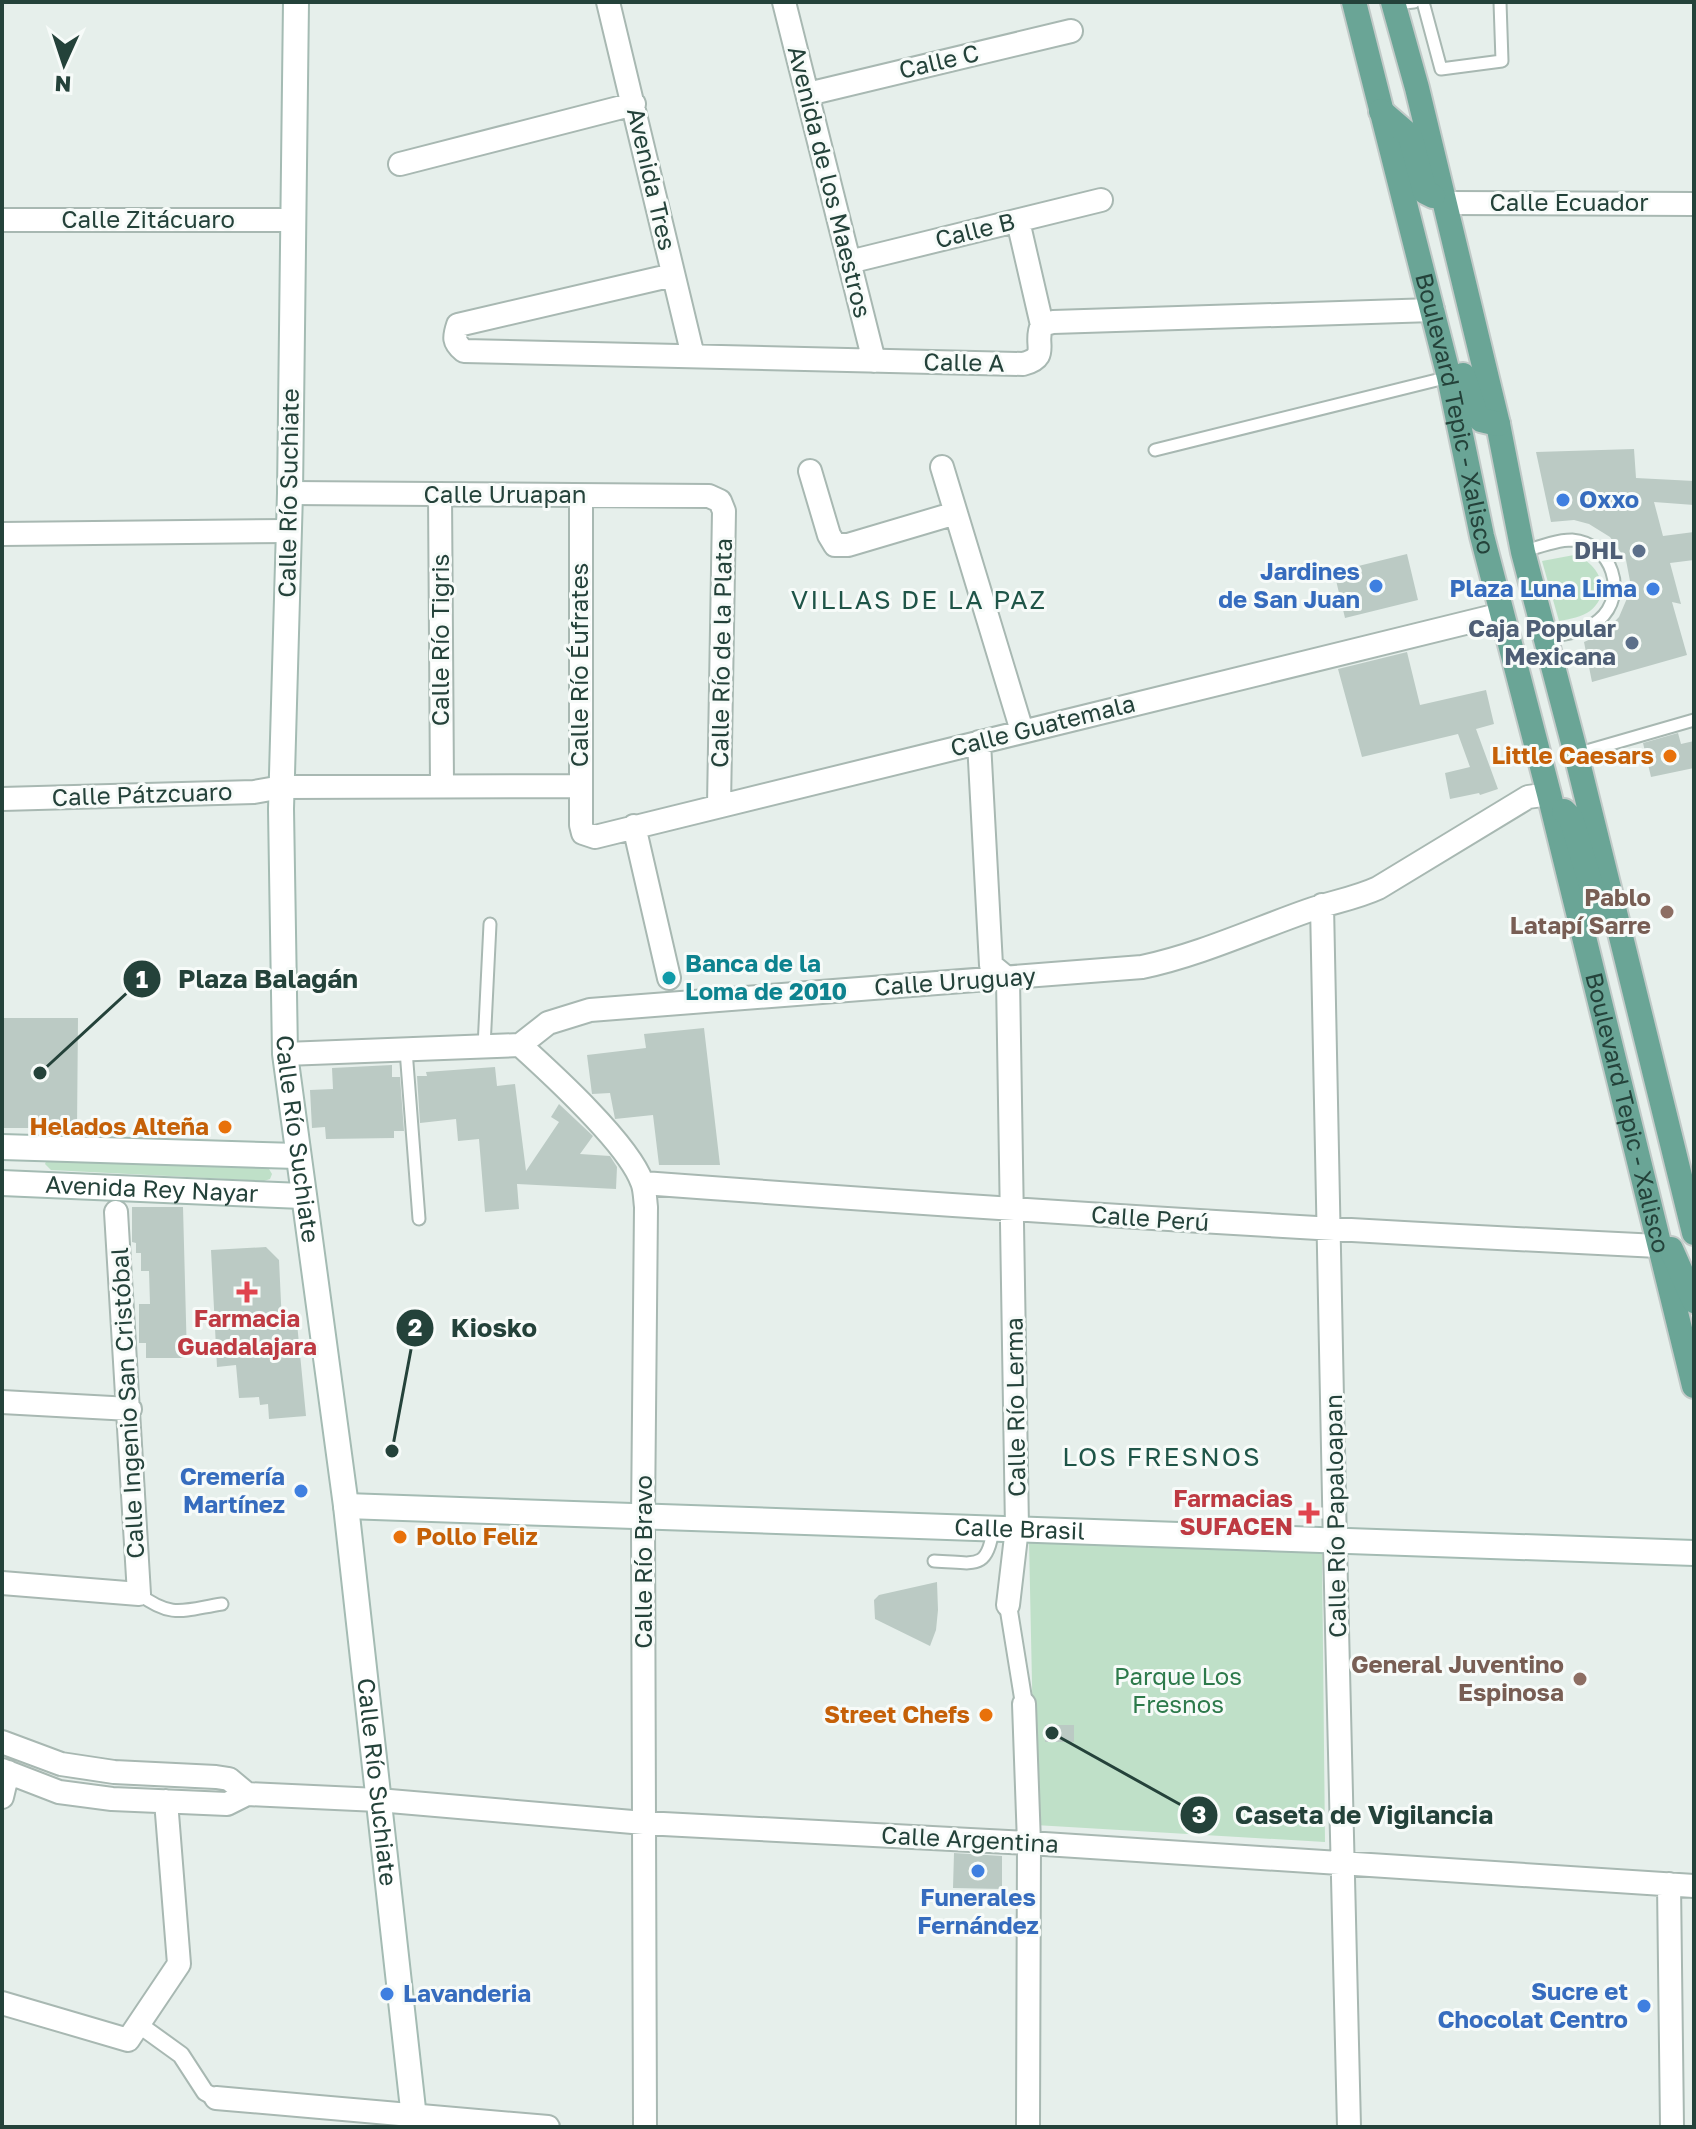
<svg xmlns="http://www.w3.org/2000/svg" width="1696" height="2129" font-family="'Golos Text',sans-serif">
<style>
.green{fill:#bfe0c8}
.building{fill:#bbcac4}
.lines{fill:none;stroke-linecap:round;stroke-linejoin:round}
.service-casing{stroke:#a8b8b2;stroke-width:15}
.pedestrian-casing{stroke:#a8b8b2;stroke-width:20}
.minor-casing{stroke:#a8b8b2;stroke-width:26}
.secondary-casing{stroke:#a4bbb3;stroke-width:28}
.primary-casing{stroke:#c2cac8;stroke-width:28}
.service{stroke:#fff;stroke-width:11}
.pedestrian{stroke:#fff;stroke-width:16}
.minor{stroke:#fff;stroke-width:22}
.secondary{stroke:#fff;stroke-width:24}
.primary{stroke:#6aa596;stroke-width:24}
.shop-dot{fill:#3f7fe0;stroke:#f7fbf9;stroke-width:3}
.service-dot{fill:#5c6f8a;stroke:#f7fbf9;stroke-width:3}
.food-dot{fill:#e8710a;stroke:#f7fbf9;stroke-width:3}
.education-dot{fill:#8d6e63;stroke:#f7fbf9;stroke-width:3}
.culture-dot{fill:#0f9aa8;stroke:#f7fbf9;stroke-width:3}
.health-dot{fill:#e0444e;stroke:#f7fbf9;stroke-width:3}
.labels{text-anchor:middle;stroke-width:6;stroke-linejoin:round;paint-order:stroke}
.street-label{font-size:24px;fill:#24423a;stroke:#f7fbf9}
.shop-label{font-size:24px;font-weight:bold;fill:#366cbe;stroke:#f7fbf9;text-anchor:end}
.service-label{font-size:24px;font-weight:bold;fill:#4e5e75;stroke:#f7fbf9;text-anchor:end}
.food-label{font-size:24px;font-weight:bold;fill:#c56008;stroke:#f7fbf9;text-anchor:end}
.education-label{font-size:24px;font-weight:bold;fill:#785e54;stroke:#f7fbf9;text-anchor:end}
.culture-label{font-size:24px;font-weight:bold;fill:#0d838f;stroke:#f7fbf9;text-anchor:start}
.health-label{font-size:24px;font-weight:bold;fill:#be3a42;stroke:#f7fbf9}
.park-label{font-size:24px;fill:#2d7a4b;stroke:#f7fbf9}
.neighbourhood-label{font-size:26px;letter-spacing:2px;fill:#1f5548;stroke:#f7fbf9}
.leader{fill:none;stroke:#24423a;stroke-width:3}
.callout-dot{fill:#24423a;stroke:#f7fbf9;stroke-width:3}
.mark-label{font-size:24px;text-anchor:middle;font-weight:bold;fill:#fff}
.callout-label{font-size:26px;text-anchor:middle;font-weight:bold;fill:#24423a;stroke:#f7fbf9;stroke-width:6;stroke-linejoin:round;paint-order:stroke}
</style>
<rect width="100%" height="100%" fill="#e6efeb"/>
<path class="green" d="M1574 555C1598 562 1614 592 1590 611 1582 617 1570 619 1559 621L1542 561Z
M51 1158 264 1168 269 1169 272 1174 270 1179 264 1181 51 1170 45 1164 47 1159Z
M1029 1541 1322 1552 1325 1842 1035 1825Z"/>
<path class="building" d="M1634 449 1636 478 1694 481V505L1654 502 1663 536 1694 532V560L1670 563 1681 604 1672 602 1687 655 1592 682 1584 642 1604 633 1619 617 1628 596 1630 581 1626 560 1610 537 1589 524 1574 520 1551 522 1536 452Z
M1407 554 1418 600 1345 618 1334 572Z
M1407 652 1420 705 1486 690 1494 724 1476 729 1498 789 1480 795 1479 793 1450 799 1445 773 1470 767 1458 734 1362 757 1338 669Z
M1678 733 1681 744 1694 741V768L1651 777 1643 743Z
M2 1018H78L77 1128H2Z
M704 1028 720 1165H659L653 1115 615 1119 610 1093 592 1094 587 1055 646 1048 644 1034Z
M392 1065V1077H400L404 1131H394V1138L326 1139 325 1127 312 1128 310 1090 333 1089 332 1068Z
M495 1067 497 1086 515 1084 526 1171 559 1122 551 1117 559 1104 593 1136 580 1154 610 1156 617 1167 616 1189 517 1184 519 1209 485 1212 479 1139 458 1141 456 1119 420 1123 417 1076H427L426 1072Z
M132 1207H183L187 1358H146V1343H139V1304H150L149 1271H141V1253H136V1243L132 1242Z
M266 1247 279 1260 282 1324 297 1323 306 1416 269 1419 268 1404 260 1405 259 1397 239 1398 236 1365 217 1367 211 1250Z
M937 1582 938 1610 936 1630 930 1646 875 1619 874 1600 879 1595Z
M1045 1725H1074V1742H1045Z
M954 1853 1002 1856V1889L953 1888Z"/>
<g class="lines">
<g class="service-casing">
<path id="service" d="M1423 2 1441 69 1502 61 1500 2
M1394 4 1414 2
M1155 450 1449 377
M1523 552C1538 547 1556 540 1572 540 1612 543 1629 594 1599 620 1585 632 1563 634 1546 638
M1576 754 1694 720
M484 1047 490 924
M406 1050 419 1219
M934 1561C972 1562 988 1573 993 1528
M139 1594C172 1619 184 1610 222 1604"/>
</g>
<g class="pedestrian-casing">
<path id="pedestrian" d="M1008 1605 1024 1704
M138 2024 181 2055 205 2092 216 2098"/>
</g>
<g class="minor-casing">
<path id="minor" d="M608 2 693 356
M784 2 874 361
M808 94 1071 31
M400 164 634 104
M1445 203 1694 204
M2 220H293
M1018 221 1042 325
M849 262 1101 200
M673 275 458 325C454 337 453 342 464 351L1023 364C1051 357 1033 343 1042 325L1053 322 1433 310
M942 467 1022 731
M810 471 829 535 835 545H848L956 513
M290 493 709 496 720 501 724 511 719 805
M440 494 442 785
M581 496V825L583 833 595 837 1502 614
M2 534 289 531
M979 742 991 965 1008 979 1017 1528 1008 1605
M2 799 254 792 282 787 580 786
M634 826 669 978
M1322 905C1331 1312 1337 1720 1349 2127
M520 1045C552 1074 628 1143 642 1182 645 1189 645 1199 646 1207L643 1518 645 2127
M285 1054 520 1045 548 1023 590 1010 1142 967C1199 955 1253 930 1307 911 1331 902 1354 899 1378 888L1528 797 1549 794
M643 1183C981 1208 1319 1230 1658 1246
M2 1402 130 1409
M2 1583 139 1594 116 1212
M1024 1704 1029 1843 1028 2127
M2 1742 61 1764 114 1772 216 1777 229 1779 247 1794
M2 1770 59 1792 112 1799 227 1804 247 1794 378 1800 644 1823 1029 1843 1694 1886
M2 1797 8 1772
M1669 1884 1672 2127
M2 2003 128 2040 179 1964 166 1801
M216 2098 548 2127"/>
</g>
<g class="secondary-casing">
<g id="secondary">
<path id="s1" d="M296 2 290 493 281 809 285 1054 346 1506 415 2127"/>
<path d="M2 1147 297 1156"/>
<path id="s2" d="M2 1183 302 1196"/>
<path id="s3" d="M346 1506 1694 1553"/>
</g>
</g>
<g class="primary-casing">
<g id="primary">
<path id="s4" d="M1354 2 1449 377 1482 536 1549 794 1694 1386"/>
<path d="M1393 2 1417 88 1498 424 1523 552 1576 754 1694 1233"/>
<path d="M1381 111 1410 136 1425 192 1433 196"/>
<path d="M1463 375 1476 415 1481 420 1498 424"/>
<path d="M1564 811 1571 818 1599 912"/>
<path d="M1671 1249 1694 1301"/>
</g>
</g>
<use href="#service" class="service"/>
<use href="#pedestrian" class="pedestrian"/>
<use href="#minor" class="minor"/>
<use href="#secondary" class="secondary"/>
<use href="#primary" class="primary"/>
</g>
<g class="shop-dot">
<circle cx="1563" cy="500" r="8"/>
<circle cx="1376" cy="586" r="8"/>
<circle cx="1653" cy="589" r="8"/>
<circle cx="301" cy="1491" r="8"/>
<circle cx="978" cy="1871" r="8"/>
<circle cx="387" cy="1994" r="8"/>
<circle cx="1644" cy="2006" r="8"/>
</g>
<g class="service-dot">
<circle cx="1639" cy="551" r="8"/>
<circle cx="1632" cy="643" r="8"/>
</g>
<g class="food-dot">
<circle cx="1670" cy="756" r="8"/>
<circle cx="225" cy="1127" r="8"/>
<circle cx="400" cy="1537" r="8"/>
<circle cx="986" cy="1715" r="8"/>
</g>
<g class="education-dot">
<circle cx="1667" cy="912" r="8"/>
<circle cx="1580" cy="1679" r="8"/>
</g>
<circle class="culture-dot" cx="669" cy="978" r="8"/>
<g class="health-dot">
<path d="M243 1280h8v8h8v8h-8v8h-8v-8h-8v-8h8z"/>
<path d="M1305 1501h8v8h8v8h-8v8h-8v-8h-8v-8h8z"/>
</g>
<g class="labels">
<g class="street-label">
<text transform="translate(939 62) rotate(-13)" y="8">Calle C</text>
<text transform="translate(651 179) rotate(77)" y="8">Avenida Tres</text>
<text transform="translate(829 182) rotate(76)" y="8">Avenida de los Maestros</text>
<text x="1569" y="211">Calle Ecuador</text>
<text x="148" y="228">Calle Zitácuaro</text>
<text transform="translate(975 231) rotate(-14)" y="8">Calle B</text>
<text transform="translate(964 363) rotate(1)" y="8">Calle A</text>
<text dy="8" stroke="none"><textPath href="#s4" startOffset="424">Boulevard Tepic - Xalisco</textPath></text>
<text transform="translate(289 493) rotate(-89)" y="8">Calle Río Suchiate</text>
<text x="505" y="503">Calle Uruapan</text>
<text transform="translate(441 640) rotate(-90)" y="8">Calle Río Tigris</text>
<text transform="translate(722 653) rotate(-89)" y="8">Calle Río de la Plata</text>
<text transform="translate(580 665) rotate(-90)" y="8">Calle Río Éufrates</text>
<text transform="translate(1043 726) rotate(-14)" y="8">Calle Guatemala</text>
<text transform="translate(142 795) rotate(-2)" y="8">Calle Pátzcuaro</text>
<text transform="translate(955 982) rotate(-4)" y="8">Calle Uruguay</text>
<text dy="8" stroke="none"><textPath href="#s4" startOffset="1144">Boulevard Tepic - Xalisco</textPath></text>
<text dy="8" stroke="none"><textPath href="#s1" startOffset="1138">Calle Río Suchiate</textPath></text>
<text dy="8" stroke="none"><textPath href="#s2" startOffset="150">Avenida Rey Nayar</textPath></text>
<text transform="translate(1150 1219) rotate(4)" y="8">Calle Perú</text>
<text transform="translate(128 1403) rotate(-93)" y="8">Calle Ingenio San Cristóbal</text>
<text transform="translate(1016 1407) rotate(-91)" y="8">Calle Río Lerma</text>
<text transform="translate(1336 1516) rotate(-91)" y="8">Calle Río Papaloapan</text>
<text dy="8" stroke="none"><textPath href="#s3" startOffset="674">Calle Brasil</textPath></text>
<text transform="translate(644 1562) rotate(-90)" y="8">Calle Río Bravo</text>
<text dy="8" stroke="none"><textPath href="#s1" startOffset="1786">Calle Río Suchiate</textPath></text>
<text transform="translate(970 1840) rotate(3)" y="8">Calle Argentina</text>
</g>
<g class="shop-label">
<text x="1579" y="508" text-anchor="start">Oxxo</text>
<text x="1360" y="580">Jardines<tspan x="1360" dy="28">de San Juan</tspan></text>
<text x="1637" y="597">Plaza Luna Lima</text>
<text x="285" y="1485">Cremería<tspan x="285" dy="28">Martínez</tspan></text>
<text x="978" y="1906" text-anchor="middle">Funerales<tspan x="978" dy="28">Fernández</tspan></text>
<text x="1628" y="2000">Sucre et<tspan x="1628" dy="28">Chocolat Centro</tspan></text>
<text x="403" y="2002" text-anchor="start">Lavanderia</text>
</g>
<g class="service-label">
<text x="1623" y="559">DHL</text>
<text x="1616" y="637">Caja Popular<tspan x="1616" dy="28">Mexicana</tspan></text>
</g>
<g class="food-label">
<text x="1654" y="764">Little Caesars</text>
<text x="209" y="1135">Helados Alteña</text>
<text x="416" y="1545" text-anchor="start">Pollo Feliz</text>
<text x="970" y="1723">Street Chefs</text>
</g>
<g class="education-label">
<text x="1651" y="906">Pablo<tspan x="1651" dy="28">Latapí Sarre</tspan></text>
<text x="1564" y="1673">General Juventino<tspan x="1564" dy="28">Espinosa</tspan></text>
</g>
<g class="culture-label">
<text x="685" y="972">Banca de la<tspan x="685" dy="28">Loma de 2010</tspan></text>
</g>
<g class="health-label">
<text x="247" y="1327">Farmacia<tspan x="247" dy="28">Guadalajara</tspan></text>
<text x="1293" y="1507" text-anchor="end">Farmacias<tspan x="1293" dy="28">SUFACEN</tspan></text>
</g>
<g class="park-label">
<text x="1178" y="1685">Parque Los<tspan x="1178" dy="28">Fresnos</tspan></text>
</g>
<g class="neighbourhood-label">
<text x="919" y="609">VILLAS DE LA PAZ</text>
<text x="1162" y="1466">LOS FRESNOS</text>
</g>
</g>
<path class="leader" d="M40 1073L142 979M392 1451L415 1328M1052 1733L1199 1815"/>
<g class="callout-dot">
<circle cx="40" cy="1073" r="8"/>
<circle cx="392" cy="1451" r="8"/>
<circle cx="1052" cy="1733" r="8"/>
<circle cx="142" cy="979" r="20"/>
<circle cx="415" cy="1328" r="20"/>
<circle cx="1199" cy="1815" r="20"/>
</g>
<g class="mark-label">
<text x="142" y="988">1</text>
<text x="415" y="1336">2</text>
<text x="1199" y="1823">3</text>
</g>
<g class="callout-label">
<text x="268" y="988">Plaza Balagán</text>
<text x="494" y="1337">Kiosko</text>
<text x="1364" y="1824">Caseta de Vigilancia</text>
</g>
<rect width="1696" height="2129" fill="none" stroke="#24423a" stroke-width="8"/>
<g transform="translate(64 64) rotate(183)" stroke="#f7fbf9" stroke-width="6" paint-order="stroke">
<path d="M0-6L14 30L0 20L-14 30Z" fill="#24423a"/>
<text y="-12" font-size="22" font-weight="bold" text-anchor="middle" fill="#24423a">N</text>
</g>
</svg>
